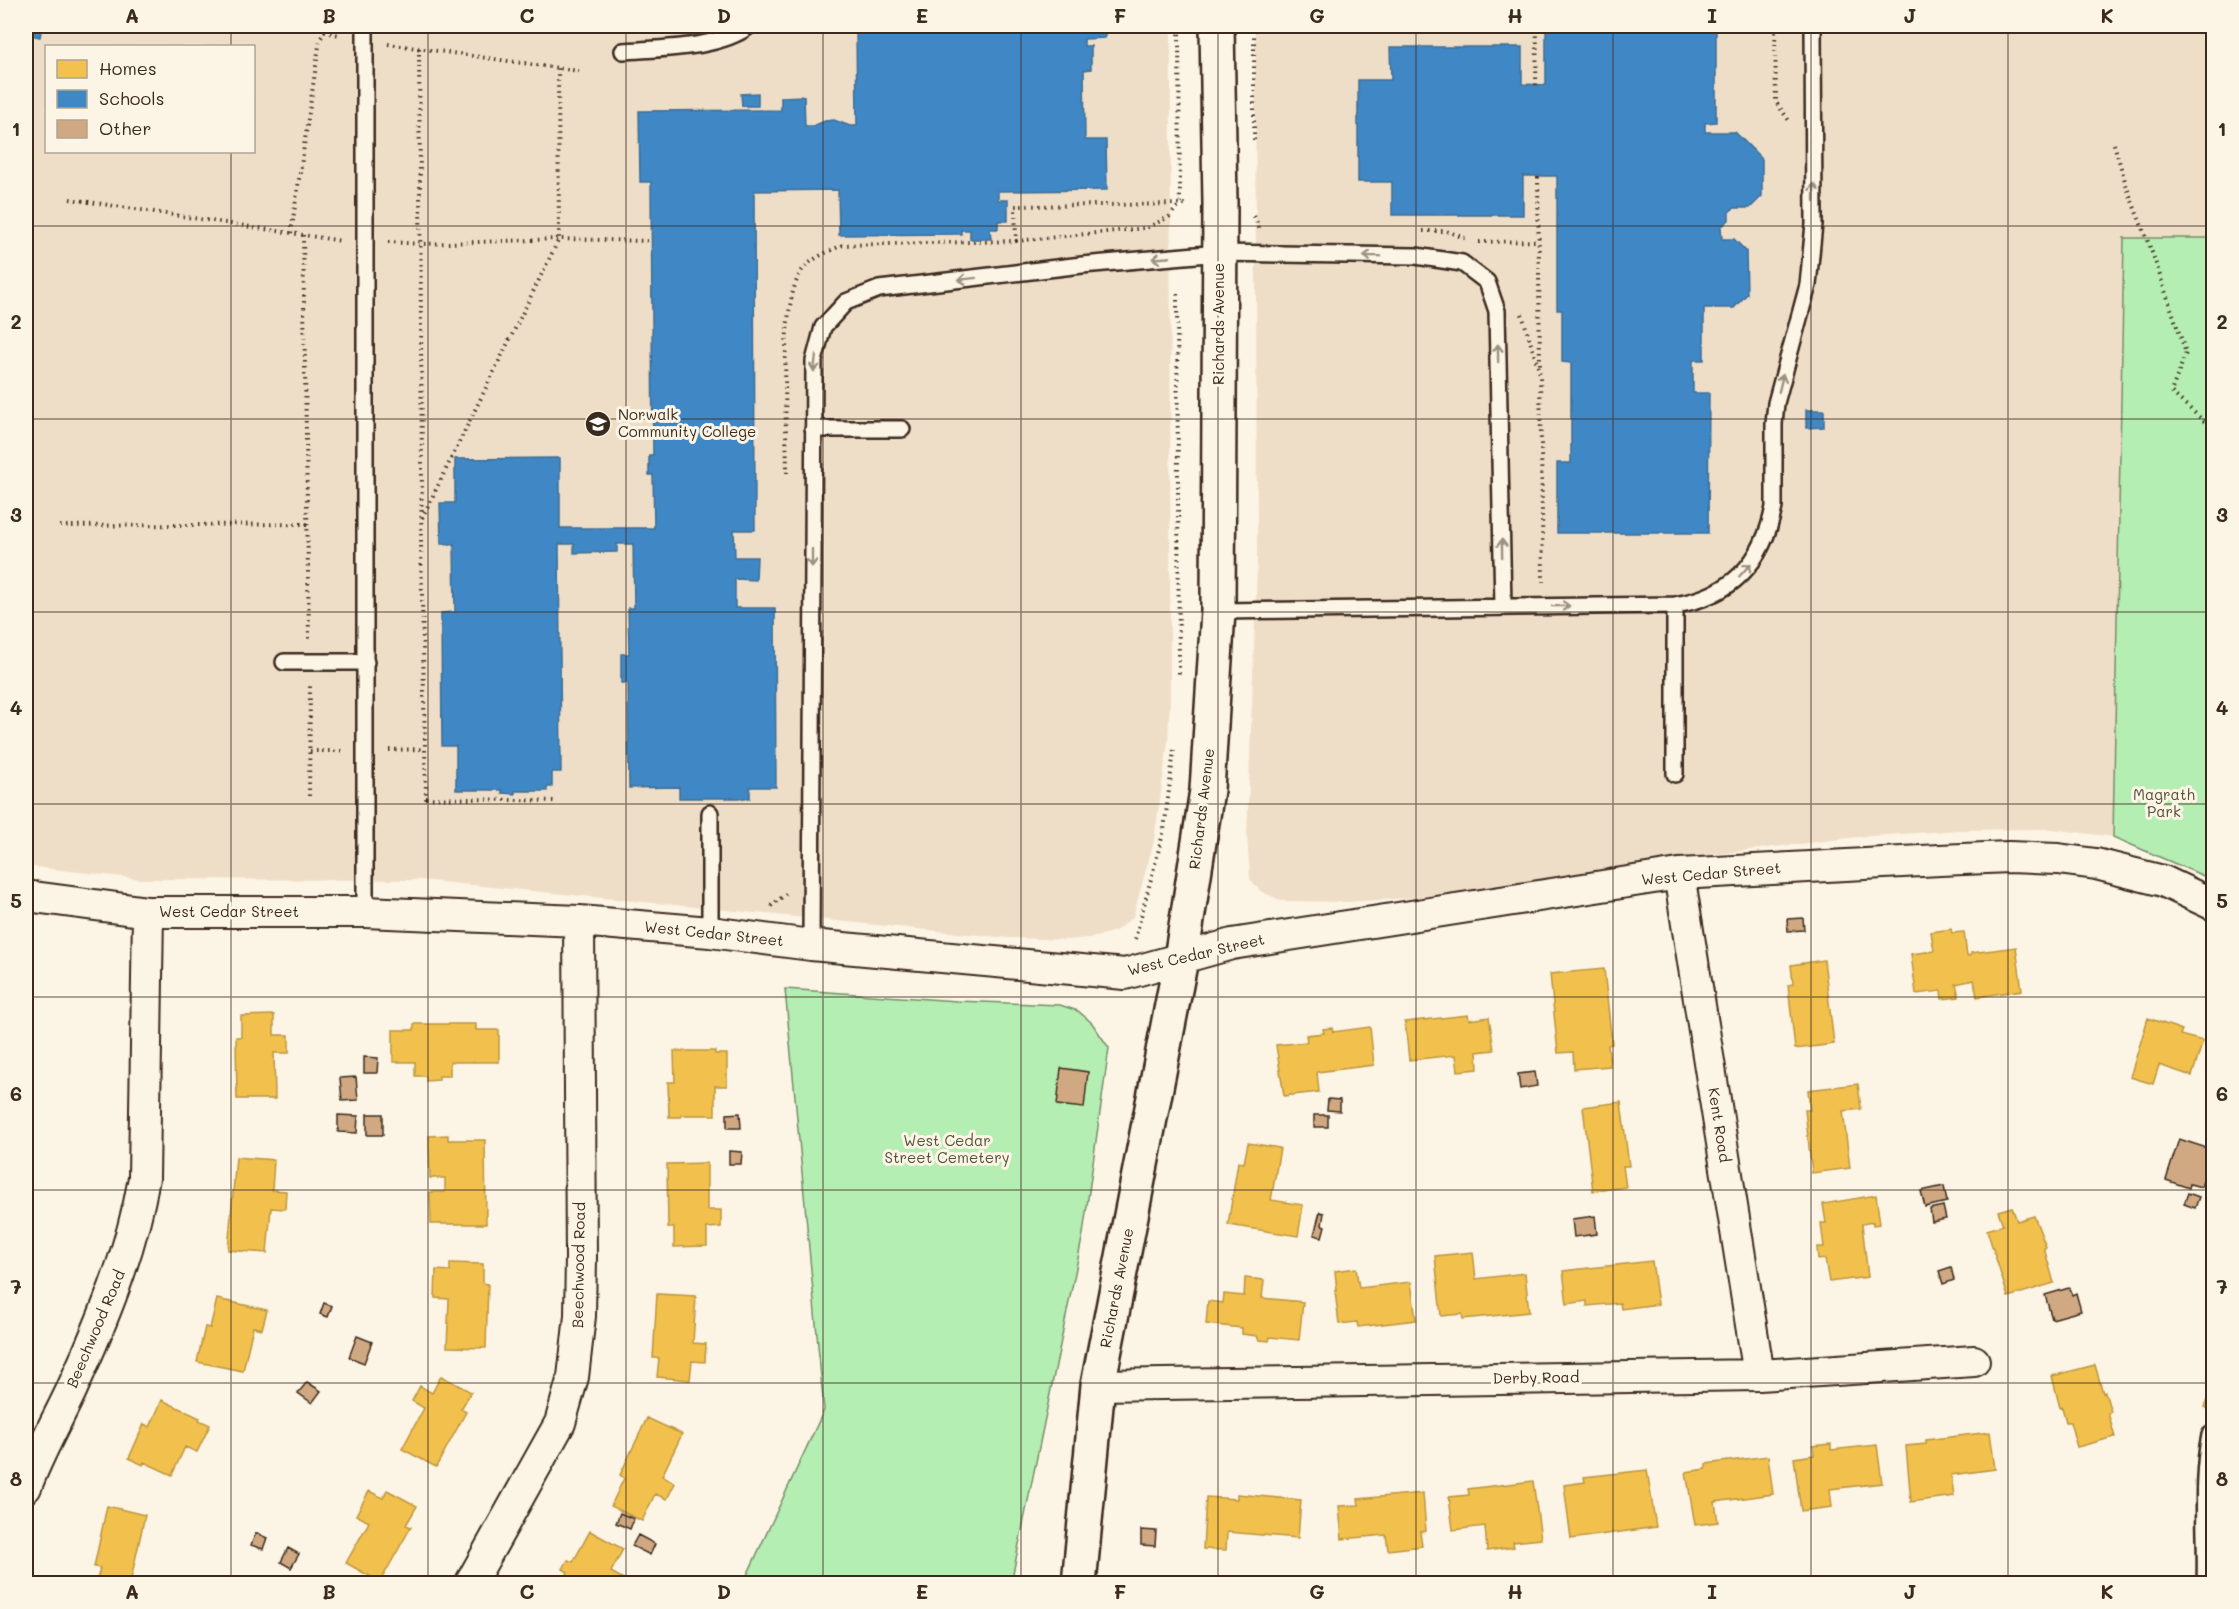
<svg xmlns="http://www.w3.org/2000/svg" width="2239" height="1609" font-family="Mali,sans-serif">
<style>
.built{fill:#efdec7;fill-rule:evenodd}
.green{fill:#b4eeb2;stroke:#788c68;stroke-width:1.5}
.homes{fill:#f2c14e;stroke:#bb9440;stroke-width:1.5}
.schools{fill:#3f88c5;stroke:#3e6c93;stroke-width:1.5}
.building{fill:#d0a982;stroke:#3b2a1e;stroke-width:1.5}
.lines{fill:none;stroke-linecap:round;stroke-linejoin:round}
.lane-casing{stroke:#3b2a1e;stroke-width:20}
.street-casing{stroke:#3b2a1e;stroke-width:34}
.secondary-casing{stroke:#3b2a1e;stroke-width:38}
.path{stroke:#3b2a1e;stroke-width:4;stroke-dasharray:1.5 4.5;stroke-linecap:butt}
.lane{stroke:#fcf5e5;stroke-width:15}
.street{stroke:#fcf5e5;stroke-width:30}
.secondary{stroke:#fcf5e5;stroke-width:33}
.oneway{stroke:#9c9082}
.grid{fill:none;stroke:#3b2a1e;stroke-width:1.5;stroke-opacity:0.55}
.labels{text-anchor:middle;stroke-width:6;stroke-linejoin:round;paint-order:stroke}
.street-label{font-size:15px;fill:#3b2a1e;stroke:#fcf5e5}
.poi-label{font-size:15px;fill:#3b2a1e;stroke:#fcf5e5;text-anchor:start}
.park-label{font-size:15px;fill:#53513c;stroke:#fcf5e5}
.neatline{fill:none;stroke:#3b2a1e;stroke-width:2}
.grid-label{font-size:20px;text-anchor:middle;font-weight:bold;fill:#3b2a1e}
</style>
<rect width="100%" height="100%" fill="#fcf5e5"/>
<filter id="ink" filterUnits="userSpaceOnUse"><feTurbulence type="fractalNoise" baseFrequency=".0167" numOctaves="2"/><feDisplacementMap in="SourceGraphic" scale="12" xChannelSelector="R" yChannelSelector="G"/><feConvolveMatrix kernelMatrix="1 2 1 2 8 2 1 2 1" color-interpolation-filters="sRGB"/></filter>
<g filter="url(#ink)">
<path class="built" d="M26 26H1171L1170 697 1168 743 1154 841 1133 917 1117 930 1096 937 1068 940 1008 938 420 880 141 879 26 866ZM46 46H254V152H46Z
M1255 26H2213V238L2124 239 2113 837 2052 829 1960 830 1858 837 1718 854 1564 878 1424 897 1347 902 1282 901 1260 891 1250 879 1247 836 1257 565Z"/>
<path class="green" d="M2124 238H2213V880L2113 837Z
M785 989 957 1001 1060 1005 1078 1011 1092 1023 1109 1048 1083 1234 1011 1583 743 1584 824 1410Z"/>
<path class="homes" d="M1951 929 1952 933 1964 932 1967 956 1971 955V953L2016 947 2022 990 1977 997 1974 980 1956 984 1959 997 1942 999 1941 991 1916 994 1911 954 1934 951 1931 932Z
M1824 960 1834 1044 1795 1049 1788 985 1793 984 1791 965Z
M1604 969 1612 1044 1608 1045 1610 1066 1574 1069 1573 1052 1558 1053 1550 974Z
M274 1015V1035H289V1053H274L275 1099H237L236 1037H241V1016Z
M1468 1015 1469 1020 1489 1017 1494 1050 1477 1052 1478 1069 1458 1071 1456 1055 1409 1060 1405 1022Z
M2148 1018 2182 1030 2180 1035 2203 1041 2192 1076 2159 1065 2153 1084 2130 1077Z
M414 1024H476V1030H499V1062H450V1076H439V1080L426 1081V1076H415V1062H393V1030H414Z
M1370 1027 1374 1065 1317 1072 1319 1092 1284 1096 1276 1045 1307 1042 1306 1035 1324 1033 1323 1029 1332 1028 1333 1032Z
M674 1051H715V1054H727V1086H715V1115H681V1117H669L668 1082H675Z
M1858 1084 1861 1109 1843 1111 1850 1168 1812 1173 1805 1110H1810L1808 1090Z
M1621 1102 1629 1166H1623L1626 1187 1593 1191 1583 1107Z
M448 1135V1140H485L486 1224H431L430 1192H445V1178H430L429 1136Z
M1248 1143 1280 1148 1271 1200 1303 1205 1298 1236 1228 1225 1238 1162 1244 1163Z
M236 1157 274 1160 272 1190 286 1191 285 1209 271 1208 267 1253 228 1250Z
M707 1163V1210H721V1227L707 1228V1246L674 1247V1228H668L667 1164Z
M1876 1195 1880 1224 1873 1225V1222L1862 1224 1868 1277 1829 1282 1825 1259 1818 1260 1817 1247H1824L1821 1223H1826L1823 1204Z
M2012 1207 2017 1221 2034 1216 2046 1247 2044 1248 2054 1283 2008 1297 1987 1230 2003 1225 1998 1211Z
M1473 1252 1476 1279 1525 1273 1529 1312 1463 1319 1462 1314 1441 1316 1435 1256Z
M1652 1261 1658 1304 1621 1309 1620 1303 1587 1306V1301L1567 1304 1563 1271Z
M450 1263 483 1264V1283L488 1284 486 1348 447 1347 449 1299 435 1298 436 1270 450 1271Z
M1356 1268 1359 1288 1411 1282 1416 1320 1358 1327 1357 1322 1339 1324 1335 1291H1337L1335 1271Z
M1245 1278 1264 1280 1262 1298 1303 1302 1299 1340 1270 1337 1269 1341 1259 1340 1257 1336 1242 1334V1328L1206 1324 1208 1301 1223 1303 1224 1294 1244 1296Z
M657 1294 696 1296 693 1343 706 1344 705 1362 692 1361 690 1380 657 1377 659 1358H653Z
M217 1299 267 1310 262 1329 253 1327 243 1371 197 1362 205 1327 210 1328Z
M2095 1365 2103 1393 2105 1392 2111 1412 2108 1413 2115 1437 2077 1447 2070 1422H2066L2062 1407 2060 1408 2052 1376Z
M441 1376 471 1392 461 1409 466 1412 436 1467 402 1449 424 1408 412 1401 420 1386 432 1393Z
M2214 1384V1411L2204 1407Z
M162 1400 200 1418 199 1420 210 1425 197 1452 185 1447 172 1475 144 1462 143 1465 129 1458 144 1424 150 1427Z
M647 1418 682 1434 662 1476 675 1483 667 1499 655 1494 642 1521 611 1506 624 1478 620 1475Z
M1990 1432 1995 1469 1951 1475 1954 1496 1911 1502 1906 1446 1926 1444V1440Z
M1831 1444V1450L1877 1445 1882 1483 1830 1489 1832 1507 1801 1511 1794 1458 1814 1455 1813 1446Z
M1768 1456 1773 1494 1715 1502 1718 1522 1695 1525 1686 1472 1706 1469V1464Z
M1647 1470 1656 1527 1571 1539 1564 1485 1585 1482 1584 1477Z
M1533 1481 1541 1539 1513 1542 1514 1547 1487 1551 1485 1526 1453 1530 1449 1497 1469 1495 1468 1489Z
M387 1490 417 1506 406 1525 411 1527 380 1582 346 1563 369 1522 356 1515 369 1491 383 1498Z
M1423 1493 1426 1531 1420 1532 1422 1546 1388 1550 1386 1535 1342 1539 1339 1506 1359 1505 1358 1499Z
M1237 1494 1301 1500 1298 1538 1227 1532 1226 1550 1203 1549 1206 1497 1237 1499Z
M107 1506 145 1515 130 1584H96L100 1568 94 1567Z
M590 1531 623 1549 611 1572 632 1584H562L568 1572 563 1569 568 1560 573 1562Z
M1199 1580V1584H1160V1581Z"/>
<path class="schools" d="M26 26H42L40 37 26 34Z
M856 26H1105V38L1084 39V46H1091V69L1084 70 1085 140H1106L1107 190 998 191V200H1008V221H998V229H990L991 239H970V230H961V234L839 235 838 190 754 191 755 530H734L735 557H757L756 580 735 579V608H775L776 787H750V798H679V787L629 788 628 683H621V654H629L628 608H634L633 544H617V552L574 553V544H559L561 772H552V787H547V791H515V794L502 793V790H456V746H442L441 613 455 612 454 544H441L440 503H455V459L560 458V528H654L653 475H649V455H653L651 182H640L639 111 781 110V97L804 96 805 126H813L825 121 834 120 850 126H857Z
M1546 26H1716V122L1705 123V132H1735L1762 159V196L1750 208H1734L1729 212V220L1721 227 1722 239H1734L1746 251 1747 294 1734 308H1704V360H1693V393H1709L1708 533H1557V463H1571V363L1562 362V310H1557V176H1523V215H1392V182H1358V80H1391L1390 47H1522V84L1546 85Z
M758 93V106H742L741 94Z
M1806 410H1824V427L1806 428Z"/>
<path class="building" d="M1803 918 1804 930 1788 931 1787 919Z
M364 1057 378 1058 377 1073H364Z
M1061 1068 1088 1072 1084 1108 1057 1105Z
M1535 1072 1537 1086 1520 1089 1518 1074Z
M356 1077 358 1100 342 1101 340 1078Z
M1328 1099 1340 1100V1111L1327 1110Z
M740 1113 741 1128H727V1114Z
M367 1114H383V1135H367Z
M338 1115 358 1116 357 1133 338 1132Z
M1314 1115H1328V1127H1314Z
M2179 1139 2213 1150 2201 1187 2190 1184 2189 1188 2166 1180Z
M729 1151 742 1152 741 1164H729Z
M1944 1186 1947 1202 1925 1207 1921 1191Z
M2188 1193 2199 1197 2195 1208 2184 1204Z
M1943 1206 1946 1219 1932 1222 1930 1209Z
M1320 1212 1324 1213 1322 1225 1325 1226 1322 1237 1314 1235Z
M1595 1216 1597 1234 1574 1237 1572 1219Z
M1951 1267 1954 1280 1943 1284 1939 1271Z
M2069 1288 2072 1295 2076 1293 2081 1311 2052 1319 2045 1295Z
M324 1303 332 1306 328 1317 320 1314Z
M357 1336 372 1342 364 1363 349 1357Z
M307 1382 321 1391 312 1403 298 1393Z
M620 1513 634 1519 630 1529 616 1523Z
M1141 1530 1156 1531 1155 1546 1141 1545Z
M256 1533 267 1538 263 1549 251 1545Z
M638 1535 655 1544 650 1555 632 1546Z
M288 1548 299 1554 291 1568 281 1562Z"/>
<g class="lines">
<g class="lane-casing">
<path id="lane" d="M623 51C661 48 718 49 749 26
M813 429H902
M1218 611 1675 605C1732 596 1763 563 1774 507V424L1776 403 1808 285 1814 224 1813 26
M284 662H366
M1675 774V605
M365 912V26
M710 932V813
M811 945 814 361 823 327 846 302 879 289 1082 265 1219 253 1416 256 1462 263 1487 282 1497 311 1503 607
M2205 1584C2207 1535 2200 1483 2210 1435"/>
</g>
<g class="street-casing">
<path id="street" d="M1679 874 1759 1375
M26 896 148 912H365L579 921 710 932 811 945 1125 974 1232 944 1679 874 1940 860 2009 857 2058 859 2096 864 2163 881 2214 905
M1098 1385 1759 1375 1974 1361
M26 1487C38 1454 56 1423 71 1391 102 1322 131 1254 144 1178L148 912
M470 1584 560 1423 573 1377 580 1316 581 1258 579 921"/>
</g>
<g class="secondary-casing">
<path id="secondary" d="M1079 1584 1098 1385 1181 959 1207 790 1218 611 1220 203 1217 26"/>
</g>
<path class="path" d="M1775 26 1776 102 1790 122
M388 44 579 71
M419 48 422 470 421 544 426 798 556 801
M1536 85 1537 26
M1254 140V31L1256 26
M2114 144 2127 188 2153 255 2186 353 2171 392 2214 430
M1538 177 1540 368
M70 199 342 241
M1254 216 1260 230
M1423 231H1446L1465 238
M291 233 320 39 325 32 340 35
M303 235 309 639
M1016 241 1146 228 1169 217 1180 204 1179 26
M388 242 421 244 559 239 651 241
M1479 242 1539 241
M1177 294 1179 674
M1522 314 1540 374 1543 582
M787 473C787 431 777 297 804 268 814 257 829 251 843 245L1016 241 1015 206 1187 204
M422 518 559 239 558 68
M60 526 308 524
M389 750 425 749
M310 751H342
M309 796 310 686
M771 906 787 893
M1135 939 1164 830 1174 750"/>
<use href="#lane" class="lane"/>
<use href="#street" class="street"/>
<use href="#secondary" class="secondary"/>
</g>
<defs><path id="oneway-shaft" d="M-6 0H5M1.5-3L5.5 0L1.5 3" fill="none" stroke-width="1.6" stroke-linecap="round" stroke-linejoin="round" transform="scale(1.5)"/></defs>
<g class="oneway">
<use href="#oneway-shaft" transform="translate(1814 192) rotate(-90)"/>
<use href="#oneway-shaft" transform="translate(1372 256) rotate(-179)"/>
<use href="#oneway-shaft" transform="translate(1161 258) rotate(175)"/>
<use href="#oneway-shaft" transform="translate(967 279) rotate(173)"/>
<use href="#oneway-shaft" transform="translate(1498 353) rotate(-91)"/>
<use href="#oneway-shaft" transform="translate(815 363) rotate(97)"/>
<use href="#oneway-shaft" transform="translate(1781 383) rotate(-76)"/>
<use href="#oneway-shaft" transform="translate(1502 548) rotate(-91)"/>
<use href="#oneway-shaft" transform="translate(812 558) rotate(90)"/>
<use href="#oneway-shaft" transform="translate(1745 570) rotate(-48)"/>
<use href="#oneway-shaft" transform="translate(1561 606) rotate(-1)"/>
</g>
</g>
<path class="grid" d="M231 26V46M428 26V1584M626 26V1584M823 26V1584M1021 26V1584M1218 26V1584M1416 26V1584M1613 26V1584M1811 26V1584M2008 26V1584M231 152V1584M26 226H2214M26 419H2214M26 612H2214M26 804H2214M26 997H2214M26 1190H2214M26 1383H2214"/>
<defs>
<g id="university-disc" transform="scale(1.35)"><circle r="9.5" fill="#3b2a1e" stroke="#fcf5e5"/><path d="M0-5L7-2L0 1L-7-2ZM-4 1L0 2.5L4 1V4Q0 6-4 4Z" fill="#fff"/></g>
</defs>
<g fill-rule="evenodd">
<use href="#university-disc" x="598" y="424"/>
</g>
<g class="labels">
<g class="street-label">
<text transform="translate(1219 324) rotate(-90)" y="5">Richards Avenue</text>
<text transform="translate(1202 809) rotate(-83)" y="5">Richards Avenue</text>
<text transform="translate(1711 874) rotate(-5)" y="5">West Cedar Street</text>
<text x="229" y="917">West Cedar Street</text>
<text transform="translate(714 934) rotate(6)" y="5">West Cedar Street</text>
<text transform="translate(1196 955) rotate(-13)" y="5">West Cedar Street</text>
<text transform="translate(1719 1125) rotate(81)" y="5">Kent Road</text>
<text transform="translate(579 1265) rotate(-89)" y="5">Beechwood Road</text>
<text transform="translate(1117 1288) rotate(-79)" y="5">Richards Avenue</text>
<text transform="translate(96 1329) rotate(-67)" y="5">Beechwood Road</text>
<text transform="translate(1536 1378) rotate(-1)" y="5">Derby Road</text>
</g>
<g class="poi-label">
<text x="618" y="420">Norwalk<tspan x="618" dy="17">Community College</tspan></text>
</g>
<g class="park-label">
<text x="2164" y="800">Magrath<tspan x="2164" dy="17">Park</tspan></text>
<text x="947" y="1146">West Cedar<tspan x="947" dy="17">Street Cemetery</tspan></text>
</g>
</g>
<rect width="2239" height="1609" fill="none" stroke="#fcf5e5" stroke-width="66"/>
<rect x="45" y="45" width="210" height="108" fill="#fcf5e5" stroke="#afa495" stroke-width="1.5"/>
<rect x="57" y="60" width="30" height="18" fill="#f2c14e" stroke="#afa495" stroke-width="1.5"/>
<text x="99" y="75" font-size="18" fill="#3b2a1e">Homes</text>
<rect x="57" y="90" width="30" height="18" fill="#3f88c5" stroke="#afa495" stroke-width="1.5"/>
<text x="99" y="105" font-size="18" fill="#3b2a1e">Schools</text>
<rect x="57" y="120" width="30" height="18" fill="#d0a982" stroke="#afa495" stroke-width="1.5"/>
<text x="99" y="135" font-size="18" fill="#3b2a1e">Other</text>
<rect x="33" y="33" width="2173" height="1543" class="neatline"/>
<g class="grid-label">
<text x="132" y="23">A</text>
<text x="329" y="23">B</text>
<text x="527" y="23">C</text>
<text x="724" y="23">D</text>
<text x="922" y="23">E</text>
<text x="1120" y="23">F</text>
<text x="1317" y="23">G</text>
<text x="1515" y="23">H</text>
<text x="1712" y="23">I</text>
<text x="1910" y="23">J</text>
<text x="2107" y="23">K</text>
<text x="16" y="136">1</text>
<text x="2222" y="136">1</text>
<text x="16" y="329">2</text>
<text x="2222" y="329">2</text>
<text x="16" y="522">3</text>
<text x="2222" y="522">3</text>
<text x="16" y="715">4</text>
<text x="2222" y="715">4</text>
<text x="16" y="908">5</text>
<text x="2222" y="908">5</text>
<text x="16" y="1101">6</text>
<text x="2222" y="1101">6</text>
<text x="16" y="1294">7</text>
<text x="2222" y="1294">7</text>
<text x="16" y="1486">8</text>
<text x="2222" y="1486">8</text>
<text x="132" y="1599">A</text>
<text x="329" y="1599">B</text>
<text x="527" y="1599">C</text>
<text x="724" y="1599">D</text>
<text x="922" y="1599">E</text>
<text x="1120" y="1599">F</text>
<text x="1317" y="1599">G</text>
<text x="1515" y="1599">H</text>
<text x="1712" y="1599">I</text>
<text x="1910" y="1599">J</text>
<text x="2107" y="1599">K</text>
</g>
</svg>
